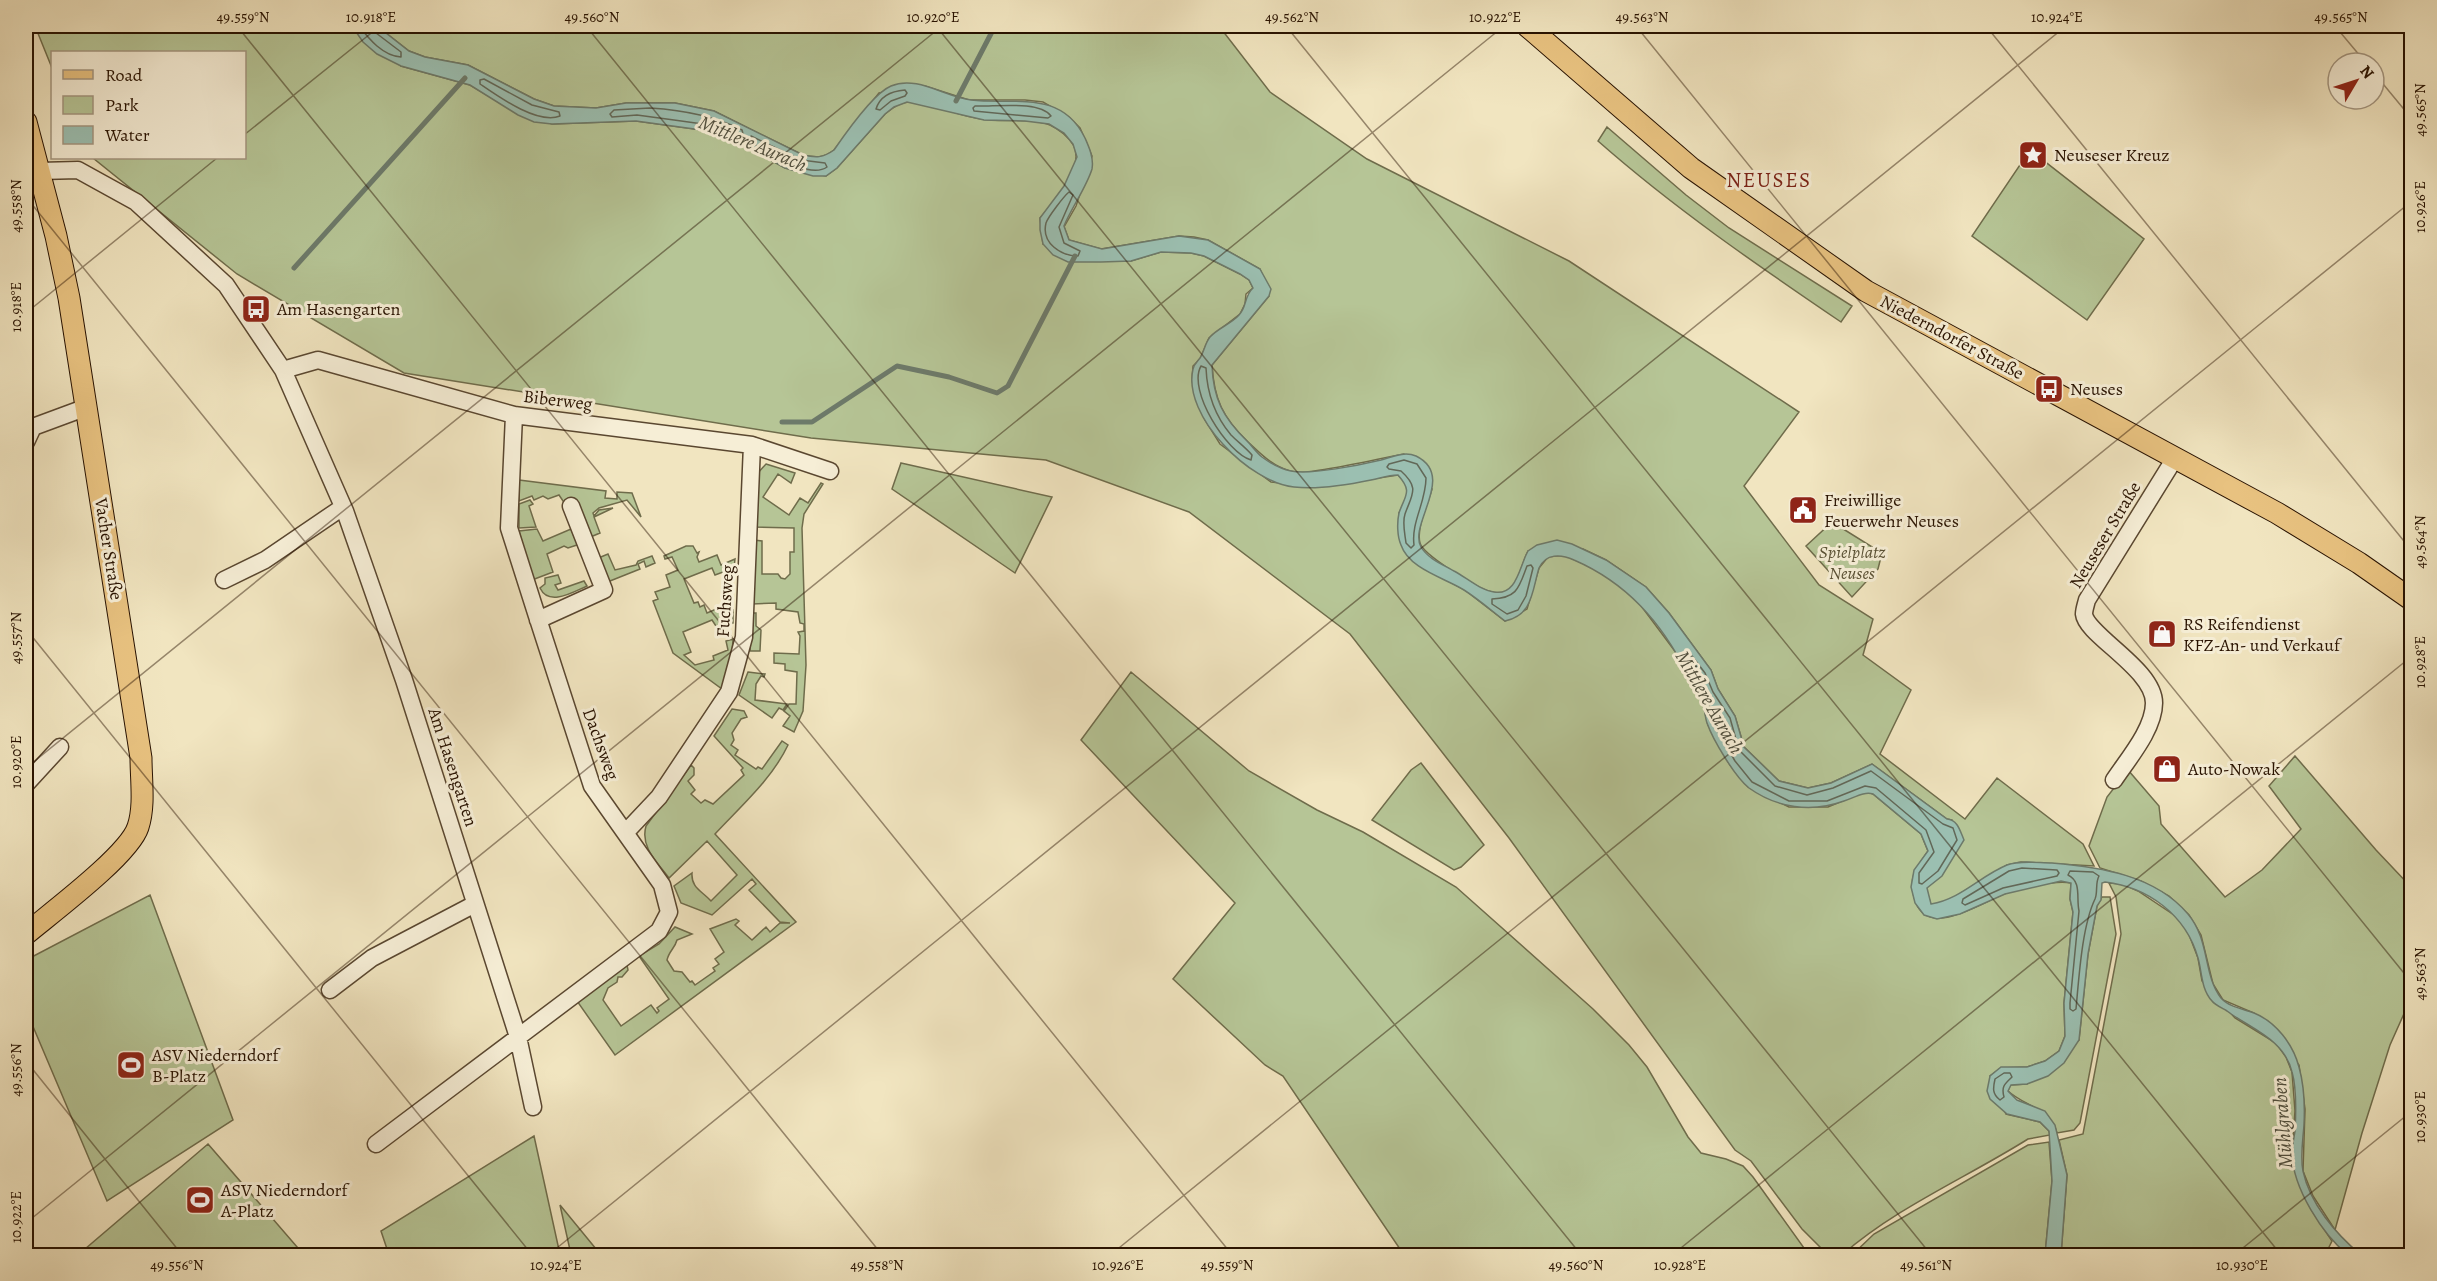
<svg xmlns="http://www.w3.org/2000/svg" width="2437" height="1281" font-family="Alegreya,serif">
<style>
.green{fill:#b6c596;stroke:#6f6c4b;stroke-width:1.5}
.water{fill:#9bbfb1;stroke:#6d7a6a;stroke-width:1.5}
.lines{fill:none;stroke-linecap:round;stroke-linejoin:round}
.shore{stroke:#626858;stroke-width:1.5}
.stream{stroke:#6d7a6a;stroke-width:5}
.minor-casing{stroke:#5a4730;stroke-width:19}
.major-casing{stroke:#281200;stroke-width:23}
.minor{stroke:#f6eed6;stroke-width:16}
.major{stroke:#e8c280;stroke-width:21}
.ticks{fill:none;stroke:#281200;stroke-width:1.5;stroke-opacity:0.45}
.labels{text-anchor:middle;stroke-width:6;stroke-linejoin:round;paint-order:stroke}
.poi-label{font-size:18px;fill:#281200;stroke:#f6eed6;text-anchor:start}
.street-label{font-size:18px;fill:#281200;stroke:#f6eed6}
.park-label{font-size:18px;font-style:italic;fill:#5a5134;stroke:#f6eed6}
.water-label{font-size:20px;font-style:italic;fill:#504f3e;stroke:#f6eed6}
.quarter-label{font-size:21px;letter-spacing:1.5px;fill:#7a1f14;stroke:#f6eed6}
.neatline{fill:none;stroke:#281200;stroke-width:2}
.ticks-label{font-size:15px;text-anchor:middle;fill:#281200}
</style>
<rect width="100%" height="100%" fill="#f1e5c0"/>
<filter id="stains"><feTurbulence type="fractalNoise" baseFrequency=".00333" numOctaves="4"/><feColorMatrix values="0 0 0 0 .2 0 0 0 0 .09 0 0 0 0 .02 0 0 0 .5 -.17"/></filter>
<radialGradient id="worn" r=".72"><stop offset=".6" stop-color="#630" stop-opacity="0"/><stop offset="1" stop-color="#630" stop-opacity=".3"/></radialGradient>
<path class="green" d="M35 26H351L401 66 470 85 504 105 552 124 636 121 709 131 737 141 785 168 826 176 837 168 885 114C892 108 900 102 909 102 934 103 957 116 981 119 1003 123 1029 117 1050 125 1059 129 1069 137 1074 146 1084 170 1055 201 1040 218L1043 244 1131 261 1161 252 1191 253 1204 256 1240 274 1249 280 1253 288 1246 294 1245 304 1240 314 1209 338 1200 359 1193 366 1192 381 1197 401 1205 420 1220 444 1271 482 1320 487 1398 475 1406 484 1408 494 1399 513V534L1420 566 1465 590 1505 621 1527 609 1539 568 1548 557 1564 555 1593 568 1620 586 1636 599 1680 658 1701 696 1708 725 1730 765 1748 787 1789 807H1828L1866 791 1873 794 1921 834 1928 851C1917 867 1908 876 1914 897 1925 941 1978 904 2004 894 2020 888 2054 880 2071 883L2070 899 2073 912 2064 1003 2065 1036 2059 1051 2045 1061 2027 1067 2001 1068 1990 1076 2006 1114 2040 1122 2049 1131 2050 1135 2028 1139C1966 1178 1897 1207 1842 1255L1826 1253 1802 1229 1751 1161 1735 1150 1509 838 1350 634 1189 512 1046 460 811 438 404 373 237 274 93 158H244V52H52V68Z
M377 26H1219L1270 92 1367 159 1569 261 1799 412 1744 486 1819 585 1873 619 1863 655 1911 690 1880 754 1965 819 1997 778 2083 844 2094 866 2021 862 2007 865 1948 901 1931 905 1926 888 1942 875 1952 820 1947 819 1872 764 1831 783 1808 788 1779 781 1744 747 1735 716 1718 689 1711 670 1669 613 1646 587 1606 560 1583 549 1528 551C1522 562 1518 587 1506 592 1499 594 1489 592 1483 589 1471 583 1423 555 1420 543 1416 528 1428 504 1432 489L1404 454C1378 459 1353 465 1327 469 1314 471 1302 474 1290 471 1272 466 1261 454 1248 442 1223 418 1214 400 1212 365L1269 296 1260 269 1208 240 1194 237 1179 236 1101 249 1069 240 1064 227 1076 206 1092 156 1080 128 1069 117 1043 102 1025 100H969L925 86 879 93 834 150C823 158 816 158 803 155L714 111 675 103H626L596 108 554 106 534 99 468 65 425 57 409 51Z
M1607 127 1686 195 1729 228 1852 306 1841 322C1757 265 1674 208 1598 141Z
M2030 150 2144 239 2087 320 1972 236Z
M901 463 1052 497 1015 573 892 489Z
M766 464 795 473 791 483 778 474 763 497 789 515 800 498 808 503 821 483 823 484 804 514 802 528 806 665 803 711 794 732 783 726 790 716 784 711 789 704H796L797 672 785 670V664L774 663V653L799 654 800 636 798 632 804 631V624L800 623 798 612 776 609V603L752 604 754 540 762 541V574H778L781 578 785 579 790 574V552H794V528L755 527 757 474Z
M519 480 606 491 605 498 617 499V492L632 493 641 517 627 500 599 508 593 513 594 516 599 510 613 508 594 517 600 533 588 538 559 495 548 499 543 496 534 500 532 496 519 501Z
M530 500 533 504 529 506 536 527 519 528V504Z
M1832 522 1882 553 1878 569 1852 597 1806 546Z
M537 529 543 541 571 529 581 553 577 545 568 548 564 546 547 554 553 572 532 580 519 531Z
M686 546H693L697 553 699 552 697 557 699 562 717 555 721 565 735 559 734 568 715 575 712 568 684 579 694 603 698 602 700 607 704 605 707 613 733 602 721 610 723 614 733 610V623L718 629 712 620 683 632 691 652 684 655 695 665 714 660 713 656 728 650 726 641 733 639 732 654 722 689 673 653 653 601 658 599 655 592 670 587 666 575 678 570 672 557 665 559 664 556Z
M608 554 615 570 636 565 638 561 652 556 655 563 646 567 644 561 638 564 640 569 605 583 596 559Z
M558 575 561 583 555 585 558 590 584 581 587 586C573 592 549 607 540 588L545 584V578Z
M751 613H756V626L761 630 760 651H750Z
M748 672 765 674 764 677 761 676 756 684 755 700 787 704 783 710 779 708 772 718 739 695Z
M1131 672 1249 771 1317 810 1363 832 1456 887 1593 1009 1629 1045 1647 1067 1688 1137 1701 1153 1726 1159 1743 1166 1753 1177 1809 1255H1404L1283 1076 1265 1065 1173 979 1235 903 1081 740Z
M732 709 744 711 747 717 741 719 732 733 734 740 731 745 738 750 735 755 756 769 758 767 762 769 782 741 788 745C772 779 741 806 715 834L796 922 615 1055 577 1001 627 965 628 970 622 977H618L617 982 608 988 603 1000 621 1026 651 1005 657 1013 659 1011 657 1008 669 999 639 956 659 944 675 927 692 934 677 940C675 948 669 951 667 960L674 971 682 972 690 982 692 981 695 985 715 971 713 968 719 964 715 959 724 952 710 929 736 919 739 921 735 925 752 940 766 927 770 932 780 923H790L780 922 749 890 756 884 752 879 712 915 681 903 674 886 692 873C691 888 702 891 711 901L737 875 707 841 669 878C657 862 640 847 646 826L691 765 694 768V775L688 781 695 790 691 794 701 803 705 800 713 804 744 775 741 770 743 768 714 736Z
M2295 756 2376 850 2411 887V998L2390 1045 2362 1133 2335 1230 2313 1196 2303 1171 2305 1109 2299 1065 2254 1013 2223 1000 2213 984 2201 935 2189 915 2169 896 2141 881 2100 868 2089 846 2107 797 2128 770 2159 806 2161 824 2225 897 2262 870 2301 829 2269 786Z
M1421 763 1484 845 1461 867 1454 870 1372 820 1411 770Z
M2109 883 2122 884 2138 891 2177 917 2188 932 2198 958 2202 981 2235 1018 2276 1043 2286 1057 2292 1072 2295 1111 2292 1151 2300 1186 2312 1211 2332 1241 2325 1255H2061L2067 1175 2059 1140 2083 1134 2121 934 2116 897Z
M150 895 233 1120 107 1201 26 1010V960Z
M2102 897H2110L2116 934 2080 1123 2074 1130 2057 1133C2050 1108 2024 1106 2008 1091L2010 1085 2027 1084 2079 1040 2088 954 2097 906Z
M534 1136 559 1250H570L560 1205 601 1255H389L381 1231Z
M2049 1142 2052 1181 2045 1255 1851 1256 1874 1234 2028 1145Z
M208 1144 304 1255H78Z"/>
<path class="water" d="M352 26H377L409 51 425 57 468 65 534 99 554 106 596 108 626 103H675L714 111 803 155C816 158 823 158 834 150 845 134 874 93 891 86 917 75 945 97 971 100 1014 105 1061 89 1085 138 1089 147 1094 158 1092 169 1087 186 1071 209 1064 226L1069 240 1102 249 1179 236 1208 240 1260 269 1271 289 1269 296 1212 365C1213 398 1223 418 1247 441 1252 446 1257 453 1262 457 1270 463 1281 469 1291 471 1311 475 1360 465 1381 460 1392 457 1404 451 1416 456 1457 476 1408 524 1421 547 1428 559 1444 565 1454 571 1467 578 1480 590 1494 592 1517 596 1519 567 1528 551L1537 545 1557 540 1572 544 1606 560 1646 587 1669 613 1711 670 1718 689 1735 716 1744 747 1779 781 1808 788 1831 783 1872 764 1947 819C1958 820 1960 831 1964 840L1942 876 1927 888 1931 904C1961 899 1980 876 2007 865 2020 860 2038 863 2052 863 2100 867 2155 875 2188 914 2210 940 2203 975 2221 998 2229 1007 2243 1009 2254 1013 2276 1022 2293 1044 2299 1067 2304 1085 2305 1106 2304 1125 2303 1140 2300 1156 2303 1171 2310 1204 2336 1234 2361 1255H2348C2322 1234 2293 1188 2292 1154 2292 1146 2294 1138 2295 1131 2296 1113 2297 1089 2292 1072 2284 1039 2251 1029 2227 1011 2222 1008 2215 1005 2212 1001 2201 989 2202 972 2198 958 2186 915 2148 887 2105 882L2102 883 2101 900 2097 906 2088 954 2079 1040 2064 1063 2048 1076 2027 1084 2011 1085 2008 1091 2017 1100 2045 1111 2055 1125 2067 1175 2061 1255H2045L2052 1181 2049 1131 2040 1122 2007 1114 1990 1099 1987 1091 1990 1076 2001 1067H2027L2045 1061 2059 1051 2065 1036 2064 1003 2073 912 2070 899 2071 883 2061 881 2005 894 1960 914 1937 919 1924 915 1915 903 1911 887 1914 870 1928 851 1921 834 1873 794C1864 791 1854 798 1844 801 1811 813 1777 808 1749 788 1735 777 1713 740 1707 723 1704 714 1705 705 1701 696 1698 688 1691 681 1687 673 1661 622 1627 583 1574 560 1561 554 1546 553 1539 568 1532 591 1533 615 1505 621 1492 611 1478 599 1464 590 1445 578 1409 569 1401 545 1397 536 1397 522 1399 513 1405 495 1413 492 1398 475 1388 475 1381 478 1371 480 1347 485 1319 490 1294 487 1250 483 1182 416 1193 369 1194 364 1197 362 1200 358 1204 352 1205 343 1210 337 1218 328 1231 324 1239 315 1247 307 1244 296 1253 288L1249 280 1240 274 1204 256 1191 253 1161 252 1131 261 1101 262H1068L1053 255 1043 244 1040 230V218L1064 186 1077 157 1073 144 1064 133 1049 124 1025 121 984 120 907 102 894 107 885 114 837 168 826 176H813L785 168 737 141 709 131 636 121 552 124 534 122 518 115 470 85 401 66 377 54 363 42Z"/>
<g class="lines">
<path class="shore" d="M359 26C369 39 383 56 401 57V52L376 33 373 26
M484 79 532 105 559 112 560 116C538 125 499 97 480 84V80Z
M905 90 907 93 905 96 891 101 880 110 876 109C880 96 892 91 905 90Z
M975 106C994 107 1039 100 1051 116L1048 118 974 111 973 108Z
M650 108C682 110 713 115 742 130L743 134 739 136 710 125 674 120 637 115 612 117 610 114 614 110Z
M751 136 801 160 825 163 827 167C809 180 767 151 750 142Z
M1069 192 1073 195 1059 227 1064 243 1080 251 1078 256C1061 256 1041 243 1046 223 1048 217 1064 196 1069 192Z
M1201 366 1206 368C1207 393 1215 416 1231 435 1238 442 1246 448 1252 455L1251 460C1227 453 1187 390 1201 366Z
M1404 460 1417 464 1426 478C1426 502 1411 522 1414 545L1411 548 1406 543C1405 534 1402 523 1405 514 1412 494 1420 488 1401 471L1389 469 1387 467 1389 464Z
M1531 565 1533 568 1526 596 1518 610 1507 614 1492 604V599C1518 598 1519 587 1527 566Z
M1688 656H1692L1705 673 1713 692 1730 718 1739 750 1775 786 1807 795 1833 788 1871 771 1943 824 1953 828 1957 840 1938 871 1922 884 1919 883V873L1934 852 1926 830 1876 788 1865 786 1827 801H1789L1752 782 1735 761 1713 723 1707 694 1693 671Z
M2022 868 2057 870 2059 873 2057 876 2003 888 1965 905 1962 903 1963 899 2009 871Z
M2070 871 2093 872 2099 876C2095 883 2098 892 2095 899 2082 926 2079 977 2076 1009L2073 1011 2070 1009V1003L2079 911C2076 897 2082 882 2068 875Z
M2004 1073H2010L2012 1077C2005 1084 2001 1086 2004 1097L2000 1100C1992 1094 1993 1088 1995 1079Z"/>
<path class="stream" d="M956 101 995 26
M294 268 465 78
M782 422H812L897 366 949 377 997 393 1008 386 1075 256"/>
<g class="minor-casing">
<path id="minor" d="M26 175 40 171 78 170 136 202 226 285 283 370 345 511 404 680 518 1037 533 1107
M283 370 318 360 514 415 752 445 830 471
M26 442 33 427 87 407
M224 580 265 560 343 507
M538 620 604 590 571 506
M2114 780C2128 759 2154 729 2154 703 2154 669 2086 635 2084 614 2084 610 2086 604 2087 600L2175 458
M26 784 60 747
M626 832 659 797 729 692 744 637 752 445
M330 990 372 958 475 904
M376 1144 659 931 669 912 662 885 592 786 537 616 509 528 514 415"/>
</g>
<g class="major-casing">
<path id="major" d="M1527 26 1691 168 1866 291 2277 513 2359 563 2412 600
M26 122 56 236 69 298 141 758C141 780 145 806 138 827 129 855 51 913 26 934"/>
</g>
<use href="#minor" class="minor"/>
<use href="#major" class="major"/>
</g>
<path class="ticks" d="M237 26 1233 1256M586 26 1582 1256M936 26 1932 1256M1286 26 2282 1256M1636 26 2412 983M1986 26 2412 551M2335 26 2366 63M2374 73 2412 119M244 135 380 26M26 197 883 1256M26 313 217 158M26 629 533 1256M26 768 942 26M26 1061 183 1256M26 1223 1504 26M547 1256 2066 26M1109 1256 2412 201M1671 1256 2412 656M2233 1256 2412 1111"/>
<defs>
<g id="sight-square" transform="scale(1.5)"><rect x="-9" y="-9" width="18" height="18" rx="4" fill="#8f2418" stroke="#f6eed6"/><path d="M0-6L1.8-2.2L6-1.7L2.9 1.2L3.7 5.4L0 3.3L-3.7 5.4L-2.9 1.2L-6-1.7L-1.8-2.2Z" fill="#fff"/></g>
<g id="bus-square" transform="scale(1.5)"><rect x="-9" y="-9" width="18" height="18" rx="4" fill="#8f2418" stroke="#f6eed6"/><path d="M-5-6H5V4H4V6H2V4H-2V6H-4V4H-5ZM-3.5-4V0h7V-4ZM-3.5 1.2v1.5H-2V1.2ZM2 1.2v1.5H3.5V1.2Z" fill="#fff"/></g>
<g id="civic-square" transform="scale(1.5)"><rect x="-9" y="-9" width="18" height="18" rx="4" fill="#8f2418" stroke="#f6eed6"/><path d="M-.6-6.5H3V-4.5H.6V-3L4-1V1h2V6H-6V1h2V-1L-.6-3ZM-1.2 2.5V6h2.4V2.5Z" fill="#fff"/></g>
<g id="shop-square" transform="scale(1.5)"><rect x="-9" y="-9" width="18" height="18" rx="4" fill="#8f2418" stroke="#f6eed6"/><path d="M-5-2.5h2.3a2.7 3.5 0 0 1 5.4 0H5L5.5 6h-11ZM-1.5-2.5h3a1.5 2.3 0 0 0-3 0Z" fill="#fff"/></g>
<g id="stadium-square" transform="scale(1.5)"><rect x="-9" y="-9" width="18" height="18" rx="4" fill="#8f2418" stroke="#f6eed6"/><path d="M0-5a6.5 5 0 1 0 0 10a6.5 5 0 1 0 0-10ZM-3.5-1.8h7v3.6h-7Z" fill="#fff"/></g>
</defs>
<g fill-rule="evenodd">
<use href="#sight-square" x="2033" y="155"/>
<use href="#bus-square" x="256" y="309"/>
<use href="#bus-square" x="2049" y="389"/>
<use href="#civic-square" x="1803" y="510"/>
<use href="#shop-square" x="2162" y="634"/>
<use href="#shop-square" x="2167" y="769"/>
<use href="#stadium-square" x="131" y="1065"/>
<use href="#stadium-square" x="200" y="1200"/>
</g>
<g class="labels">
<g class="poi-label">
<text x="2054" y="161">Neuseser Kreuz</text>
<text x="277" y="315">Am Hasengarten</text>
<text x="2070" y="395">Neuses</text>
<text x="1824" y="506">Freiwillige<tspan x="1824" dy="21">Feuerwehr Neuses</tspan></text>
<text x="2183" y="630">RS Reifendienst<tspan x="2183" dy="21">KFZ-An- und Verkauf</tspan></text>
<text x="2188" y="775">Auto-Nowak</text>
<text x="152" y="1061">ASV Niederndorf<tspan x="152" dy="21">B-Platz</tspan></text>
<text x="221" y="1196">ASV Niederndorf<tspan x="221" dy="21">A-Platz</tspan></text>
</g>
<g class="street-label">
<text transform="translate(1952 337) rotate(28)" y="6">Niederndorfer Straße</text>
<text transform="translate(558 400) rotate(7)" y="6">Biberweg</text>
<text transform="translate(2105 535) rotate(-59)" y="6">Neuseser Straße</text>
<text transform="translate(109 549) rotate(81)" y="6">Vacher Straße</text>
<text transform="translate(725 601) rotate(-86)" y="6">Fuchsweg</text>
<text transform="translate(601 744) rotate(70)" y="6">Dachsweg</text>
<text transform="translate(453 767) rotate(72)" y="6">Am Hasengarten</text>
</g>
<g class="park-label">
<text x="1852" y="558">Spielplatz<tspan x="1852" dy="21">Neuses</tspan></text>
</g>
<g class="water-label">
<text transform="translate(753 143) rotate(23)" y="7">Mittlere Aurach</text>
<text transform="translate(1710 702) rotate(60)" y="7">Mittlere Aurach</text>
<text transform="translate(2282 1123) rotate(-94)" y="7">Mühlgraben</text>
</g>
<g class="quarter-label">
<text x="1769" y="187">NEUSES</text>
</g>
</g>
<rect width="2437" height="1281" fill="none" stroke="#f1e5c0" stroke-width="66"/>
<rect x="51" y="51" width="195" height="108" fill="#f6eed6" stroke="#a49680" stroke-width="1.5"/>
<rect x="63" y="70" width="30" height="9" fill="#e8c280" stroke="#a49680" stroke-width="1.5"/>
<text x="105" y="81" font-size="18" fill="#281200">Road</text>
<rect x="63" y="96" width="30" height="18" fill="#b6c596" stroke="#a49680" stroke-width="1.5"/>
<text x="105" y="111" font-size="18" fill="#281200">Park</text>
<rect x="63" y="126" width="30" height="18" fill="#9bbfb1" stroke="#a49680" stroke-width="1.5"/>
<text x="105" y="141" font-size="18" fill="#281200">Water</text>
<g transform="translate(2356 81) rotate(51)"><circle r="28" fill="#f6eed6" stroke="#a49680" stroke-width="1.5"/>
<path d="M0-4.5L10 22L0 15L-10 22Z" fill="#8f2418"/>
<text y="-9" font-size="16" font-weight="bold" text-anchor="middle" fill="#281200">N</text>
</g>
<rect x="33" y="33" width="2371" height="1215" class="neatline"/>
<g class="ticks-label">
<text x="243" y="22">49.559°N</text>
<text x="371" y="22">10.918°E</text>
<text x="592" y="22">49.560°N</text>
<text x="933" y="22">10.920°E</text>
<text x="1292" y="22">49.562°N</text>
<text x="1495" y="22">10.922°E</text>
<text x="1642" y="22">49.563°N</text>
<text x="2057" y="22">10.924°E</text>
<text x="2341" y="22">49.565°N</text>
<text transform="translate(2420 110) rotate(-90)" y="5">49.565°N</text>
<text transform="translate(16 206) rotate(-90)" y="5">49.558°N</text>
<text transform="translate(2420 207) rotate(-90)" y="5">10.926°E</text>
<text transform="translate(16 307) rotate(-90)" y="5">10.918°E</text>
<text transform="translate(2420 542) rotate(-90)" y="5">49.564°N</text>
<text transform="translate(16 638) rotate(-90)" y="5">49.557°N</text>
<text transform="translate(2420 662) rotate(-90)" y="5">10.928°E</text>
<text transform="translate(16 762) rotate(-90)" y="5">10.920°E</text>
<text transform="translate(2420 974) rotate(-90)" y="5">49.563°N</text>
<text transform="translate(16 1070) rotate(-90)" y="5">49.556°N</text>
<text transform="translate(2420 1117) rotate(-90)" y="5">10.930°E</text>
<text transform="translate(16 1217) rotate(-90)" y="5">10.922°E</text>
<text x="177" y="1270">49.556°N</text>
<text x="556" y="1270">10.924°E</text>
<text x="877" y="1270">49.558°N</text>
<text x="1118" y="1270">10.926°E</text>
<text x="1227" y="1270">49.559°N</text>
<text x="1576" y="1270">49.560°N</text>
<text x="1680" y="1270">10.928°E</text>
<text x="1926" y="1270">49.561°N</text>
<text x="2242" y="1270">10.930°E</text>
</g>
<rect width="100%" height="100%" filter="url(#stains)"/>
<rect width="100%" height="100%" fill="url(#worn)"/>
</svg>
